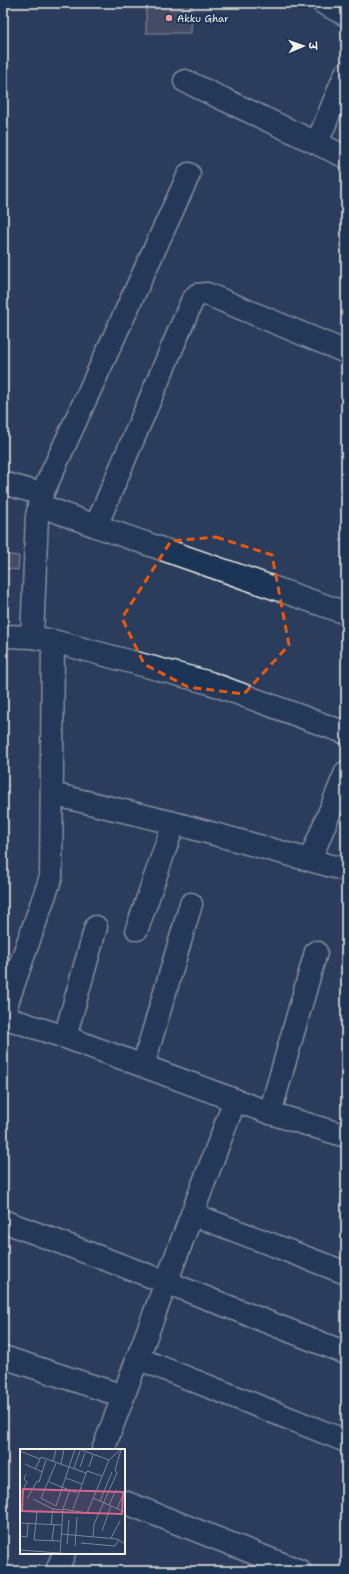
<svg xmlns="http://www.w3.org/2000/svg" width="349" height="1574" font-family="'Shantell Sans','Playpen Sans Deva',sans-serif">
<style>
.building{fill:#635f70;stroke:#f4f1e8}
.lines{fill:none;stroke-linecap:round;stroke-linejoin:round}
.street-casing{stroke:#f4f1e8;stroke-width:25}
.street{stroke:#1d3557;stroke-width:22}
.marked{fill:none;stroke:#e8590c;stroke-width:3;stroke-dasharray:8 5;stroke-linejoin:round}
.poi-dot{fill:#ff9aa2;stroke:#1d3557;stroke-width:1.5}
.labels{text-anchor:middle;stroke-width:4;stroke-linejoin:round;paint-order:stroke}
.poi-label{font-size:10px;fill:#f4f1e8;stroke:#1d3557;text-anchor:start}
.inset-road{fill:none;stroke:#7b8594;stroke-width:1}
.view{fill:#d4648c;fill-opacity:0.15;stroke:#d4648c;stroke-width:2}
.inset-edge{fill:none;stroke:#f4f1e8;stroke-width:2}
</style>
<rect width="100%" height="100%" fill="#2b3d5c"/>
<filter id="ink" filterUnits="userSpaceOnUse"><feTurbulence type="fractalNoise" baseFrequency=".025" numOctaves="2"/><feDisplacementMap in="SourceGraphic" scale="8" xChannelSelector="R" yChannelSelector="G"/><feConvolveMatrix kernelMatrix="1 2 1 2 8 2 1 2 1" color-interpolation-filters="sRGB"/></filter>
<g filter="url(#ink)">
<path class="building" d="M146 3H192L191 33H146Z
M3 554 19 556 18 570 3 568Z"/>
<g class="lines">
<g class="street-casing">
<path id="street" d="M323 3 346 15
M185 81 346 157
M317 143 346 73
M346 352 207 294 197 295 192 301 96 526 346 613
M3 483 42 494
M39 505 96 526
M3 636 32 637 53 641 51 877 3 1014
M32 637 37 516 42 494 189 174
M53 641 210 683 346 733
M52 794 174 823 346 870
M310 860 346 772
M137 929 174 823
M3 1017 65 1037 270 1113 346 1136
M65 1037 96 927
M143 1066 191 904
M270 1113 316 952
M192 1214 346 1273
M3 1221 166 1282 346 1353
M3 1357 123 1396
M137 1358 346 1441
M103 1450 235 1100
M124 1502 300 1571
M57 1571 64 1553"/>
</g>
<use href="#street" class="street"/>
</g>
</g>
<path d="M0 0H349V1574H0ZM216 537 272 555 289 645 244 694 188 687 144 664 122 618 171 541Z" fill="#2b3d5c" fill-opacity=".55" fill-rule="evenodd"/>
<path class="marked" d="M216 537 272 555 289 645 244 694 188 687 144 664 122 618 171 541Z"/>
<circle class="poi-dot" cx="169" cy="18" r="4"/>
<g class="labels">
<g class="poi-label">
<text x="177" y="22">Akku Ghar</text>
</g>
</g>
<g transform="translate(20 1449)">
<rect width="105" height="105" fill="#2b3d5c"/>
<path class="inset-road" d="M59 0 89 11M0 2 20 10M33 13 36 0M36 14 21 49 36 57 55 0M5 15 22 23M41 15 44 0M60 18 65 4M69 18 73 6M54 19 60 2M15 20 21 8 66 24M46 29 62 35M29 33 57 44M0 46 7 33 4 30 6 25M73 49 105 63M7 50 17 32 19 33 26 11M13 50 33 60 43 61M80 52 92 23M89 56 96 41M43 60 50 41M53 60 67 22 82 27M97 60 105 41M0 62 17 63 14 91 40 92M0 74 42 76 40 105M31 76 33 60M42 76 43 60 67 64 89 11 101 0M82 82 91 57M41 85 97 90 105 95M0 87 7 88 8 74M73 88 74 75 97 24 95 21 101 1M91 89 100 72M32 92 34 76M61 94 95 97 99 91M47 95 49 71M55 97 57 68M0 101 52 105"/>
<path class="view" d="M3 40 103 43 102 65 2 62Z"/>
<rect width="105" height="105" class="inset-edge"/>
</g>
<rect width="349" height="1574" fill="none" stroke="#1d3557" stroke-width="16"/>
<rect x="8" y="8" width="333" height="1558" fill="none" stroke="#f4f1e8" stroke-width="1.5" filter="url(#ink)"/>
<g transform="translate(303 46) rotate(88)" stroke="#1d3557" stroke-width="3" paint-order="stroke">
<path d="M0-3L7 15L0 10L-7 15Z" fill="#f4f1e8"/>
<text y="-6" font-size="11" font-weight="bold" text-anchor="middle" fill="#f4f1e8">उ</text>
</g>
</svg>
